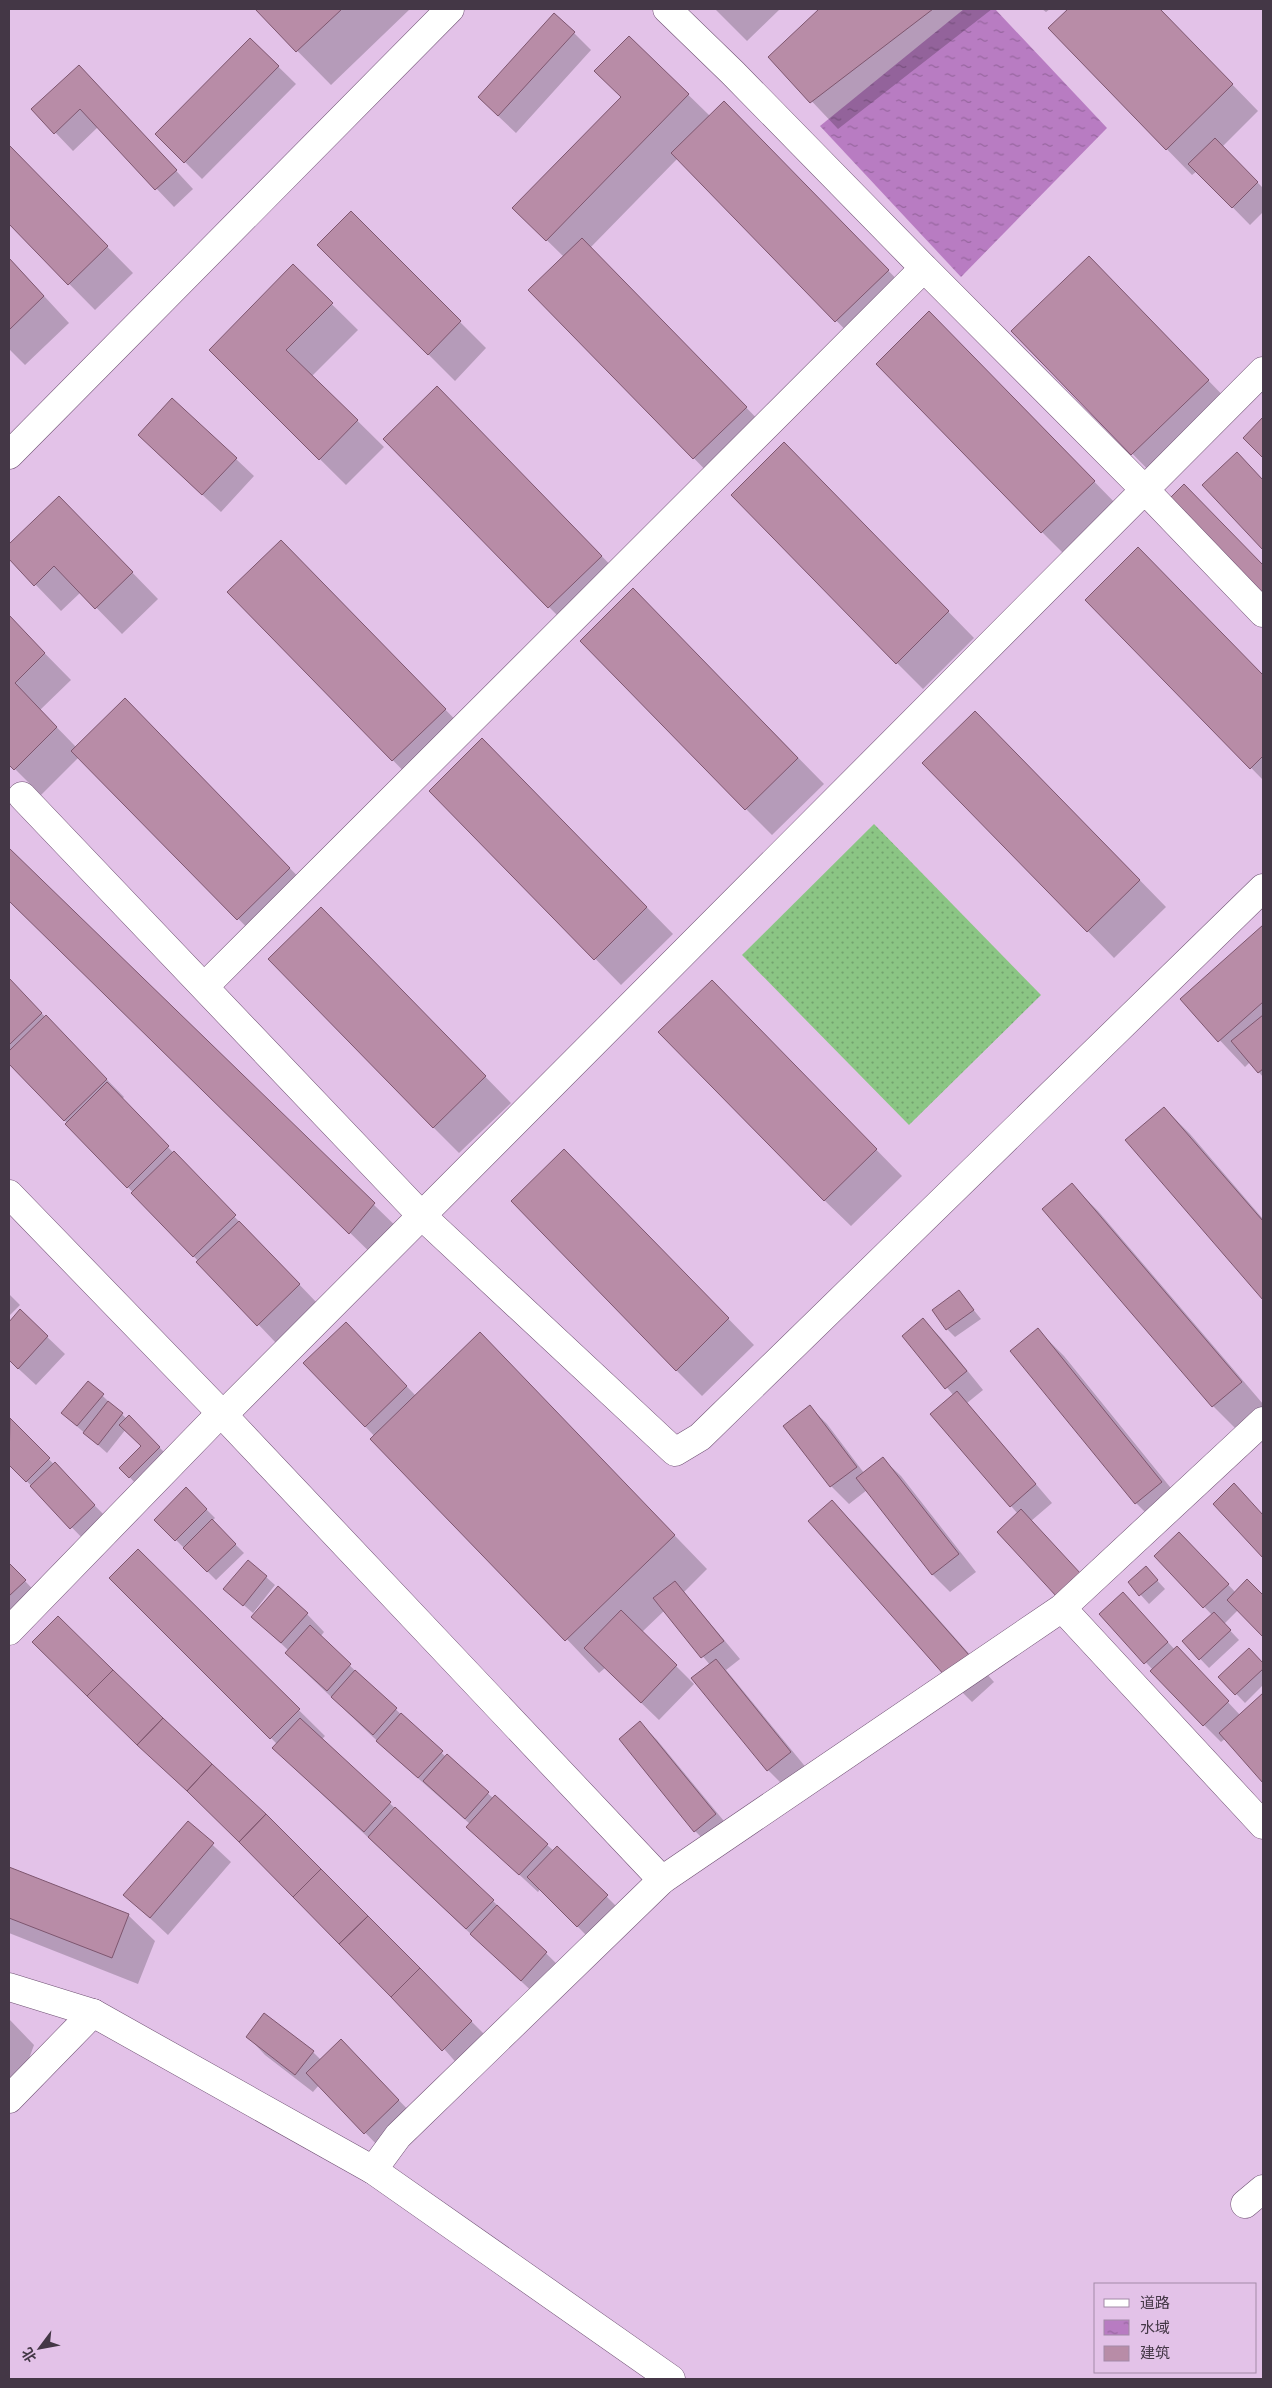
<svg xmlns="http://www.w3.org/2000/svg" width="1272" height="2388" font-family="'Source Serif 4','Noto Sans SC',serif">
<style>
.grass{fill:url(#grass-dots)}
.water{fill:url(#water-ripples)}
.shadow{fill:#0003}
.building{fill:#b88ca7;stroke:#7e566f}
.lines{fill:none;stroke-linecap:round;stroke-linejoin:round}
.street-casing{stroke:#6f5173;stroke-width:29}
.secondary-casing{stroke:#6f5173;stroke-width:29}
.street{stroke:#fff;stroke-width:28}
.secondary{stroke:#fff;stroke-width:28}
</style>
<defs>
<pattern id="grass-dots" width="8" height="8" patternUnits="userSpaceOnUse" patternTransform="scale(1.25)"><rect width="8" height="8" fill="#8bc584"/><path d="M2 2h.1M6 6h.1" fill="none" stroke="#73a16e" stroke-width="1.8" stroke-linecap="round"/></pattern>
<pattern id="water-ripples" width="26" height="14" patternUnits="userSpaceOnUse" patternTransform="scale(1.25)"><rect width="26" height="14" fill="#b87cc2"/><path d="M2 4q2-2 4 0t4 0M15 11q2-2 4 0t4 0" fill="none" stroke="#97669f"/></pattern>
</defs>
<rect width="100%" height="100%" fill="#e3c2e8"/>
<path class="grass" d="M874 824 1041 995 909 1125 742 955Z"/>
<path class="water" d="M964 9H995L1107 128 961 277 820 126Z"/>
<path class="shadow" d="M256 9H410L331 85Z
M715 9H780L747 41Z
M820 9H992L838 129 770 57Z
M1042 9H1050L1046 12Z
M1070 9H1159L1258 111 1222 147 1263 188V212L1250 225 1197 171 1192 175 1049 28Z
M574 33 591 50 516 133 497 115Z
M629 37 710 116 750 129 914 297 862 347 678 158 590 248 772 434 720 485 530 290 564 257 514 208 622 97Z
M250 39 296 84 202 179 157 134Z
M96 84 193 189 174 207 98 127 73 151 33 109Z
M9 147 133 273 95 310 9 223Z
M351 213 486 348 455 381 319 245Z
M9 258 69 323 25 365 9 349Z
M293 266 358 330 312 376 384 447 346 485 210 350Z
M1115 284 1234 407 1158 480 1013 331Z
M955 339 1120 508 1068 558 1042 532Z
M463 414 627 582 575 633 549 607Z
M157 453 236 459 254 476 221 512Z
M1237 453 1263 480V548L1203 485Z
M810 470 974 638 923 689 897 663Z
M59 497 158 599 122 634 81 592 61 611 9 557V546Z
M307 567 471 736 419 787 229 592Z
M1164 575 1263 677V780L1087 600Z
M659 616 824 784 772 835 746 809Z
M9 617 71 680 40 710 76 747 151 726 315 894 264 945 79 757 41 795 9 763Z
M1001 738 1166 907 1114 958 924 763Z
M509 766 673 934 621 985 431 791Z
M9 850 408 1238 384 1266 9 900Z
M1263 927V1077L1250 1062 1245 1067 1181 999Z
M347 935 511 1103 459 1153 433 1127Z
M9 980 124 1097 122 1099 317 1303 276 1343 9 1062Z
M738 1008 902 1176 851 1226 824 1200Z
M1164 1108 1190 1134 1263 1219V1298L1127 1140Z
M590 1177 754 1345 702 1396 676 1370Z
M1072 1185 1098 1211 1263 1404V1412L1239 1432 1213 1406 1044 1209Z
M959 1292 981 1319 955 1337 947 1329Z
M9 1294 20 1305 9 1316Z
M20 1311 65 1354 36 1385 9 1360V1323Z
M923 1320 941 1338 983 1390 967 1403 1052 1503 1031 1521 1018 1514 1011 1506 954 1396 904 1336Z
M1038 1330 1064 1356 1187 1508 1162 1529 1136 1503Z
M363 1341 416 1396 513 1368 707 1569 684 1592 740 1659 726 1670 808 1770 786 1788 768 1770 693 1679 710 1665 665 1610 642 1632 694 1684 659 1720 605 1668 599 1673 305 1363Z
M88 1382 127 1419 129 1417 168 1456 138 1486 121 1468 143 1446 126 1429 107 1453 62 1413Z
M810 1407 827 1424 864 1473 883 1459 901 1476 976 1572 950 1592 933 1575 867 1490 849 1504 831 1486 785 1426Z
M10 1420 112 1523 89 1545 9 1463Z
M186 1489 215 1518 212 1521 244 1553 216 1580 156 1520Z
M832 1501 858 1528 994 1682 972 1702 946 1676Z
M138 1551 325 1736 322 1739 493 1901 564 1971 539 1998 292 1766 277 1744 111 1578Z
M1197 1551 1236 1593 1247 1581 1263 1597V1635L1238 1610 1224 1624 1239 1640 1209 1668 1183 1641 1212 1615 1156 1556Z
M248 1561 275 1585 253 1613 225 1589Z
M9 1564 42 1599 9 1618Z
M1154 1577 1165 1589 1149 1604 1129 1582Z
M1141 1612 1175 1650 1194 1666 1240 1715 1263 1694V1781L1226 1738 1221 1742 1204 1725 1101 1614Z
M307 1614 324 1632 320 1637 368 1683 446 1757 554 1851 557 1847 624 1914 595 1944 540 1889 538 1892 486 1844 470 1824 395 1758 304 1671 287 1653 289 1651 253 1617Z
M1249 1650 1263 1665V1685L1245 1703 1220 1677Z
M112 1672 265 1815 489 2039 460 2067Z
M640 1723 657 1740 733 1832 713 1849 695 1831 620 1739Z
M188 1822 231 1862 168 1935 125 1895Z
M9 1868 128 1915 155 1941 138 1984 9 1933Z
M9 2019 34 2045 18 2089 9 2086Z
M248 2037 313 2052 321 2060 358 2058 416 2118 382 2150 319 2085 313 2092 265 2055Z"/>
<path class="building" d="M255 9H342L296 52Z
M819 9H933L810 103 768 57Z
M1068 9H1160L1233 84 1166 150 1048 28Z
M554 13 575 32 498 116 478 97Z
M629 36 689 94 546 241 512 208 621 97 594 71Z
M250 38 279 66 184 163 155 134Z
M79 65 177 170 155 190 80 109 54 134 31 109Z
M724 101 889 270 835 322 671 153Z
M1215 138 1258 182 1232 208 1188 164Z
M9 145 108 246 68 285 9 224Z
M351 211 461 321 428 355 317 245Z
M582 238 747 407 693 459 528 290Z
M1089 256 1209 380 1131 455 1011 331Z
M9 258 44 296 9 330Z
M293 264 333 303 286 350 358 420 319 460 209 350Z
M929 311 1095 481 1041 533 876 364Z
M437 386 602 556 548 608 383 439Z
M172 398 237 458 202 495 138 435Z
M1263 417V458L1243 438Z
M784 442 949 611 896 664 731 495Z
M1237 452 1263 480V550L1202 485Z
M1184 484 1263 565V600L1167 501Z
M59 496 133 572 95 609 54 566 34 586 9 559V544Z
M281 540 446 709 392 761 227 592Z
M1138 547 1263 675V756L1250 769 1085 600Z
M633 588 798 758 745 810 580 641Z
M9 615 45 653 15 683 57 727 14 770 9 765Z
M125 698 290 868 237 920 71 751Z
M975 711 1140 880 1087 932 922 763Z
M482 738 647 907 594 960 429 791Z
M9 848 375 1203 349 1234 9 901Z
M321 907 486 1076 433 1128 268 959Z
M1263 925V1002L1218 1042 1180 999Z
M9 978 42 1013 9 1045Z
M712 980 877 1149 824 1201 658 1032Z
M46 1015 107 1079 64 1121 9 1064V1051Z
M1263 1015V1069L1258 1073 1231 1041Z
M107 1082 169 1146 127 1188 65 1124Z
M1164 1107 1263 1221V1300L1125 1140Z
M564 1149 729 1318 676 1371 511 1201Z
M174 1151 236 1215 193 1257 131 1193Z
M1072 1183 1242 1382 1212 1407 1042 1209Z
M239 1221 300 1284 257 1326 196 1262Z
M959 1290 974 1310 946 1330 932 1310Z
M20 1309 48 1336 18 1369 9 1360V1322Z
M923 1318 967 1371 945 1389 902 1336Z
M346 1322 407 1386 365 1427 303 1363Z
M1038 1328 1162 1482 1135 1504 1010 1351Z
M480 1332 675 1535 565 1641 370 1439Z
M88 1381 104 1394 77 1426 61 1413Z
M957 1391 1036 1484 1010 1507 930 1414Z
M108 1401 123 1413 98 1445 83 1433Z
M810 1405 857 1467 830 1487 783 1426Z
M129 1415 160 1447 129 1478 119 1468 141 1446 119 1425Z
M10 1418 50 1458 26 1482 9 1465Z
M883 1457 959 1554 932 1575 856 1478Z
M55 1462 95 1505 70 1529 30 1486Z
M1234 1483 1263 1515V1558L1213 1504Z
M186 1487 207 1509 175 1541 154 1520Z
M832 1500 969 1655 945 1676 808 1521Z
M1021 1509 1081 1574 1057 1597 997 1532Z
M212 1519 236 1544 207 1572 183 1548Z
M1179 1532 1229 1584 1203 1608 1154 1556Z
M138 1549 300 1709 270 1739 109 1578Z
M248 1560 267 1576 243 1606 223 1589Z
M9 1563 26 1580 9 1596Z
M1146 1566 1158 1580 1139 1596 1128 1582Z
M1247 1579 1263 1595V1637L1227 1600Z
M675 1581 724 1641 701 1658 653 1598Z
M278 1586 308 1613 281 1643 251 1617Z
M1123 1592 1168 1642 1144 1664 1099 1614Z
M621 1610 677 1665 641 1703 584 1648Z
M1214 1612 1231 1630 1199 1660 1182 1641Z
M58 1616 113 1670 87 1696 32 1642Z
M310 1625 351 1664 327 1691 285 1653Z
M1177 1646 1229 1701 1203 1726 1150 1671Z
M1249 1648 1263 1663V1669L1235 1695 1218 1677Z
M716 1659 791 1752 767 1771 691 1678Z
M113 1670 163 1718 137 1745 87 1696Z
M355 1670 397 1708 373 1735 331 1697Z
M1263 1693V1783L1219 1733Z
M401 1713 443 1751 418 1778 376 1741Z
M163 1718 212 1764 187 1791 137 1745Z
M300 1718 391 1802 364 1832 272 1748Z
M640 1721 716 1814 694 1832 619 1739Z
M447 1754 489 1792 465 1819 423 1781Z
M212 1764 266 1814 239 1842 187 1791Z
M495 1795 548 1844 519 1875 466 1827Z
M395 1807 494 1900 466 1929 368 1837Z
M266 1814 321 1869 293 1897 239 1842Z
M188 1821 214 1843 150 1918 123 1895Z
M557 1846 608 1895 577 1927 527 1877Z
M9 1867 129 1914 112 1958 9 1918Z
M321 1869 368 1916 339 1944 293 1897Z
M497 1905 547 1952 521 1981 470 1934Z
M368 1916 420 1968 391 1997 339 1944Z
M420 1968 472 2021 442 2051 391 1997Z
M264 2013 314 2051 295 2075 246 2037Z
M341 2039 399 2100 364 2134 306 2073Z"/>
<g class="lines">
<g class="street-casing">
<path id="street" d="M924 268 1144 489 1263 613
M22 796 421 1215 675 1452 700 1437 1263 888
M204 987 924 268 733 73 667 9
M1062 1608 1263 1825
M9 1631 213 1421 223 1415 1263 371
M9 2099 93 2013
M373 2170 398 2136 662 1880 1062 1608 1263 1421
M1245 2204 1263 2189"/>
</g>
<g class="secondary-casing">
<path id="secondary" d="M9 455 450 9
M9 1194 223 1415 662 1880
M9 1987 93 2013 373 2170 671 2379"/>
</g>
<use href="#street" class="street"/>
<use href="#secondary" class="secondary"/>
</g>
<rect width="1272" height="2388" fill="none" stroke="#443746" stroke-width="20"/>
<rect x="1094" y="2283" width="162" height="90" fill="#e3c2e8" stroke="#a38aa7"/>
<rect x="1104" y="2299" width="25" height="8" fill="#ffffff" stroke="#a38aa7"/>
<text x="1140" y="2308" font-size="15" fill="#443746">道路</text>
<rect x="1104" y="2320" width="25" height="15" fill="url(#water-ripples)" stroke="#a38aa7"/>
<text x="1140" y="2333" font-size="15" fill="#443746">水域</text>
<rect x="1104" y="2346" width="25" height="15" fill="#b88ca7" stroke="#a38aa7"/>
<text x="1140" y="2358" font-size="15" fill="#443746">建筑</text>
<g transform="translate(40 2348) rotate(238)" stroke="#e3c2e8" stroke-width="4" paint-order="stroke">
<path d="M0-4L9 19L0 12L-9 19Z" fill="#443746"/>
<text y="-8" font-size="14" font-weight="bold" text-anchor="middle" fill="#443746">北</text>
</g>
</svg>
